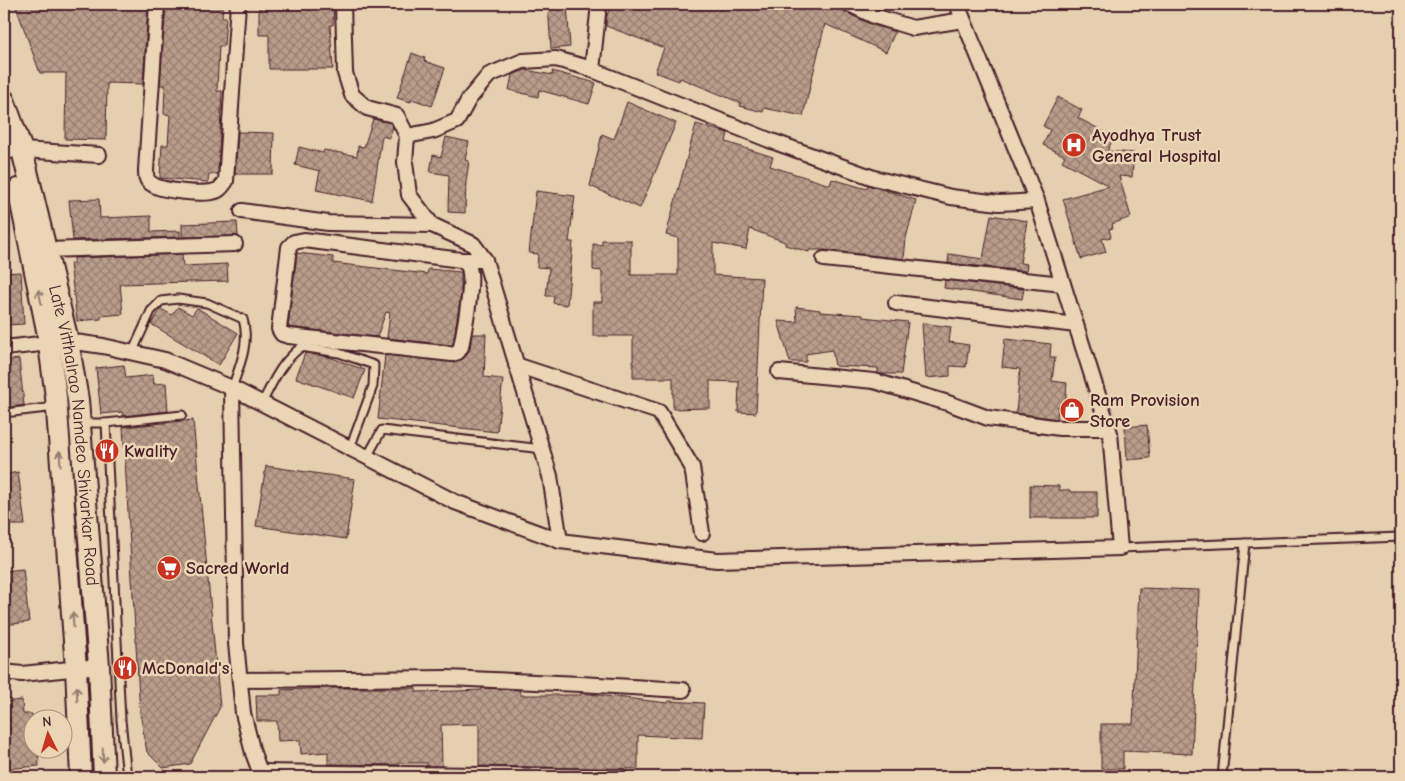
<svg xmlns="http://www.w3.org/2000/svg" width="1405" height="781" font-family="'Comic Neue',sans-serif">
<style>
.building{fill:url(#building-cross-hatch);stroke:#4a1f2b}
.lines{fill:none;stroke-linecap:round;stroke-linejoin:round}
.service-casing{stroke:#4a1f2b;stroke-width:11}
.minor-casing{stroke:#4a1f2b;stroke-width:18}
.secondary-casing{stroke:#4a1f2b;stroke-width:24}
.service{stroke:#ead6b4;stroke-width:7}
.minor{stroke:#ead6b4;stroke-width:14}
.secondary{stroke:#ead6b4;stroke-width:20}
.oneway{stroke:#9a7a70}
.labels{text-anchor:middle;stroke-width:5;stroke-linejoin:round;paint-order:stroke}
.poi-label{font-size:18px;font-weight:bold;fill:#4a1f2b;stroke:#ead6b4;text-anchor:start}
.street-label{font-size:18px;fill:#4a1f2b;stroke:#ead6b4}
</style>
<defs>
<pattern id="building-cross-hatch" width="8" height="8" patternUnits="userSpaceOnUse" patternTransform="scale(1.25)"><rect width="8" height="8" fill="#b89d8a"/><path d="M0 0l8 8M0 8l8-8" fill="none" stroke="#987f71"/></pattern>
</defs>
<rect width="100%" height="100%" fill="#e4cfaf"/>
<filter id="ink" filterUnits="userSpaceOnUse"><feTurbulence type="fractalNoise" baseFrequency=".02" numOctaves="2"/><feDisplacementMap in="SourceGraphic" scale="10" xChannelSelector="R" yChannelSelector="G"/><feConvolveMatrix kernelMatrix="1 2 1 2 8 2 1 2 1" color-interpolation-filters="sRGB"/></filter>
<g filter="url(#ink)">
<g class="building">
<polygon points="15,4 148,4 143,84 107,83 106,140 65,139 66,73 40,73"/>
<polygon points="166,4 223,4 222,17 226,17 224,46 219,46 217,91 222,91 218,174 209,174 208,182 160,178 162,145 168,145 170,115 164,114 165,85 160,85"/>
<polygon points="259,4 334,4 333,25 330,25 333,69 269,69 269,35 259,35"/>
<polygon points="548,4 567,4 570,47 551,49"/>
<polygon points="612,4 835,4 841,6 845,12 870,24 895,32 886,52 825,24 803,116 764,108 763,112 740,106 741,103 680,78 679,81 655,72 664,48 606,26 606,18"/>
<polygon points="412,53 425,58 424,61 445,68 432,106 412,99 411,102 397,98"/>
<polygon points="525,70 553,75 552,71 596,83 589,104 539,90 538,97 509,90 512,75"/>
<polygon points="1058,97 1082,110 1078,118 1114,137 1107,151 1134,153 1132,177 1119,176 1131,217 1112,224 1113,228 1109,229 1111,237 1102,239 1106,252 1081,259 1063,199 1109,186 1062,161 1065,156 1043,145 1050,130 1043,126"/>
<polygon points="627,102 676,123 640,208 590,186 602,134 614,139"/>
<polygon points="373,119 391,123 393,127 389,138 382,136 372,201 316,190 320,171 295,165 299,147 323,153 324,150 357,156 358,146 364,147"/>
<polygon points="696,124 728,133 726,142 773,157 770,166 830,185 832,179 867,189 868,185 916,200 906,238 904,259 825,250 809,250 809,252 785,245 785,242 750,229 746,249 713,243 713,275 762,278 756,413 738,412 739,382 710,381 710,408 673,409 673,378 633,378 633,336 593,336 593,302 602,302 602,271 593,270 593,244 602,245 602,240 631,240 631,275 678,275 678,238 666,235"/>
<polygon points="238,132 274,133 273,174 235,174"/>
<polygon points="446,137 469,142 465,160 469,161 466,182 465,213 448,212 449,175 430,172 433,155 441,157"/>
<polygon points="536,191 575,196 569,242 573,242 567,305 553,303 554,296 546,296 549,268 537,267 538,254 529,253"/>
<polygon points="99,199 100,218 151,216 151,232 180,231 180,237 73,240 69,200"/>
<polygon points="991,215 1027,221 1020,263 1027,264 1026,271 948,263 949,254 983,259"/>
<polygon points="237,222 238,236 182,237 182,224"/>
<polygon points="297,253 333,257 333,263 427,274 428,269 461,272 461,294 453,344 451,345 387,338 390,313 386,312 377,337 288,327"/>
<polygon points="182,254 183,266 227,264 228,281 120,284 123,314 101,316 101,319 77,321 70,263 74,263 74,258"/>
<polygon points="21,272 24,324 7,325 6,312 4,313 4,273"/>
<polygon points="945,280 1024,289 1022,299 944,288"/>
<polygon points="178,307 192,315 197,308 238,333 219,365 151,324 161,309 172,315"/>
<polygon points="796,307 820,310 820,312 863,315 863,317 908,322 901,374 880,374 878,373 878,368 835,366 832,350 806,354 806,362 790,362 778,321 797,322"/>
<polygon points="922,323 951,327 949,342 969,345 966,367 950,366 950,376 926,378"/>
<polygon points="472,334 486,334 484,377 503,379 497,432 378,419 385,355 455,362 466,356 470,349"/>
<polygon points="1005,339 1051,344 1050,357 1055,357 1052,381 1067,383 1065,407 1058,406 1057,419 1016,413 1020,369 1002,367"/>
<polygon points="305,353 329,357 365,370 354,398 296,378"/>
<polygon points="19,359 24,405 4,408 4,361"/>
<polygon points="124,365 126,378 153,375 154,384 166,383 168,411 123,416 122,412 101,414 96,368"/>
<polygon points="193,420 220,707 190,764 163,768 147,752 140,713 123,427"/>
<polygon points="1147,425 1150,458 1127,460 1125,427"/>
<polygon points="266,466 355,479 346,539 256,526"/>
<polygon points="18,472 25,525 4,525 4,475"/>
<polygon points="1030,485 1059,486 1059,490 1070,490 1070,492 1097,492 1097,518 1030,518"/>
<polygon points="23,569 29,622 4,625 4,571"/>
<polygon points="1139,588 1199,590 1192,754 1123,751 1123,769 1101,769 1101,724 1133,724"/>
<polygon points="329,688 416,688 416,692 456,691 482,690 482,688 520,690 520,695 581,695 581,693 668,703 669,701 704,703 702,738 638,735 638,769 479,766 479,724 441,725 442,766 427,766 427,763 399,763 399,765 328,764 328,752 301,754 300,740 278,741 277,721 257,721 256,695 281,695 281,690"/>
<polygon points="22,700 23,714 32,714 32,748 38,748 39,766 4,769 4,702"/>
</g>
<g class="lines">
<defs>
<g id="service">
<path d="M132 353 151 311 161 301 178 299 207 303 243 319C250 343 240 365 232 388"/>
<path d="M262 403C274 380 280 364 301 347L339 353 374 365 373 386 350 448"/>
<polyline points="4,413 56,407"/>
<polyline points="81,423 106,423 182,415"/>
<polyline points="106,423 121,720 127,777"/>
<polyline points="367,457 382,430 542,449"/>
<polyline points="1120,548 1401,537"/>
<polyline points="1222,777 1245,543"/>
</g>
<g id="minor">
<path d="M157 4 146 170C146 176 146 181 152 184 161 191 207 196 218 190 221 188 224 184 226 181L238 4"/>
<polyline points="343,4 345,73 352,95 367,108 397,116 407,136 405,162 409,195 432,225 473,244 485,260 550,476 560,541"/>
<polyline points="849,4 874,16 913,28 963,20"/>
<polyline points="592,70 599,4"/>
<polyline points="407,136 433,131 457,121 469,99 489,75 523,61 556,59 585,67 769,140 874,178 951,197 999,203 1037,201"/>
<polyline points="22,150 99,155"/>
<polyline points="4,151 10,151"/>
<polyline points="242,211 328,223 432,225"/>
<polyline points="46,250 235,244"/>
<polyline points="824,259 1063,284"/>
<path d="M461 260C464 262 468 264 469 268 474 282 464 330 461 347L458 352 452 354 289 336 282 334 279 329 289 247 294 242 304 240 461 260H485"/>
<polyline points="896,303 1076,325"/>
<polyline points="4,348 68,341 103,346 165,360 232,388 455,502 560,541 717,560 1120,548 1110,433 1037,201 957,4"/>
<polyline points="516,365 659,412 692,467 702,533"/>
<polyline points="779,372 874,381 948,403 988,418 1060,428 1108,428"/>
<polyline points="232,388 236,643 243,713 253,753 262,777"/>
<polyline points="4,672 22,674 99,666"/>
<polyline points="240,680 447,678 580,684 683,690"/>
<polyline points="260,772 621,777"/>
</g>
<g id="secondary">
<path id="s1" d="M4 100 22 150 68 341 78 400 99 666 104 777"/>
<polyline points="18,189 47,330 56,397 76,668 81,777"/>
</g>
</defs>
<use href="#service" class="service-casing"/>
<use href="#minor" class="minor-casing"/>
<use href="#secondary" class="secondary-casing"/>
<use href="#service" class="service"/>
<use href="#minor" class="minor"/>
<use href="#secondary" class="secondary"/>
</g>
<defs><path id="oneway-shaft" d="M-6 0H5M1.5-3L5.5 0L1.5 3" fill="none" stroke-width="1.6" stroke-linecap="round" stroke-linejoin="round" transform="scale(1.25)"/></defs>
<g class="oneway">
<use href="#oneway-shaft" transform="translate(40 297) rotate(-102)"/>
<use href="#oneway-shaft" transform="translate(60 458) rotate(-94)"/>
<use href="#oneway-shaft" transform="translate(73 620) rotate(-94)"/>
<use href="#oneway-shaft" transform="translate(77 694) rotate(-92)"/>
<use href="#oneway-shaft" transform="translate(103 755) rotate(88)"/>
</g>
</g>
<defs>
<symbol id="hospital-disc" viewBox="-11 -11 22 22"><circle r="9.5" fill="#c8321e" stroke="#ead6b4"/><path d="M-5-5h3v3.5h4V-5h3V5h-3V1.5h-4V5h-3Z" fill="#fff"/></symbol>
<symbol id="shop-disc" viewBox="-11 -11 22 22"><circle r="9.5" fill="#c8321e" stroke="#ead6b4"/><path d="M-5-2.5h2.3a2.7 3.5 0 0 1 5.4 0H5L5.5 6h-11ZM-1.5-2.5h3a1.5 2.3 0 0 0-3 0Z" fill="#fff"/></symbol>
<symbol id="restaurant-disc" viewBox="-11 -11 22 22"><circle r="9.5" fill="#c8321e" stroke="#ead6b4"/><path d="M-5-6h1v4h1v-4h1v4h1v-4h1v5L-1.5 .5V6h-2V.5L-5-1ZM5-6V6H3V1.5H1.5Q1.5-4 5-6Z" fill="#fff"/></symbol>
<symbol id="supermarket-disc" viewBox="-11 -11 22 22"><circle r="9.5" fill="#c8321e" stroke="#ead6b4"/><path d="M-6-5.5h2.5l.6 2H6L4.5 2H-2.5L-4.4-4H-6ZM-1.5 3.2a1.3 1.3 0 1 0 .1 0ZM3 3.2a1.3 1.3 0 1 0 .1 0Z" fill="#fff"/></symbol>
</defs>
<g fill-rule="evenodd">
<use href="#hospital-disc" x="1060" y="131" width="28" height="28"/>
<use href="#shop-disc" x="1058" y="396" width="28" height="28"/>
<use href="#restaurant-disc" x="93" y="437" width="28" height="28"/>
<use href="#supermarket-disc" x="155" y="554" width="28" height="28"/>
<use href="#restaurant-disc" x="111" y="654" width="28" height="28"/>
</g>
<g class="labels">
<g class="poi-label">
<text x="1092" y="141">Ayodhya Trust<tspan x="1092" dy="21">General Hospital</tspan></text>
<text x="1090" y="406">Ram Provision<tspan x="1090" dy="21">Store</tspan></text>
<text x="124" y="457">Kwality</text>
<text x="186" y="574">Sacred World</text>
<text x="142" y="674">McDonald's</text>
</g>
<g class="street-label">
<text dy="6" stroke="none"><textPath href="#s1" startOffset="344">Late Vitthalrao Namdeo Shivarkar Road</textPath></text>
</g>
</g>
<rect width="1405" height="781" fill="none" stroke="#ead6b4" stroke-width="20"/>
<rect x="10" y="10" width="1385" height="761" fill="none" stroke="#4a1f2b" stroke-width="2" filter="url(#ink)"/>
<g transform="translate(48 734) rotate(355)"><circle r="24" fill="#ead6b4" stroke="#aa8d7d"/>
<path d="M0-4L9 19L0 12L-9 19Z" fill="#c8321e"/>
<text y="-8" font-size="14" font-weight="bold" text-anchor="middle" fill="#4a1f2b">N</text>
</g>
</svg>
